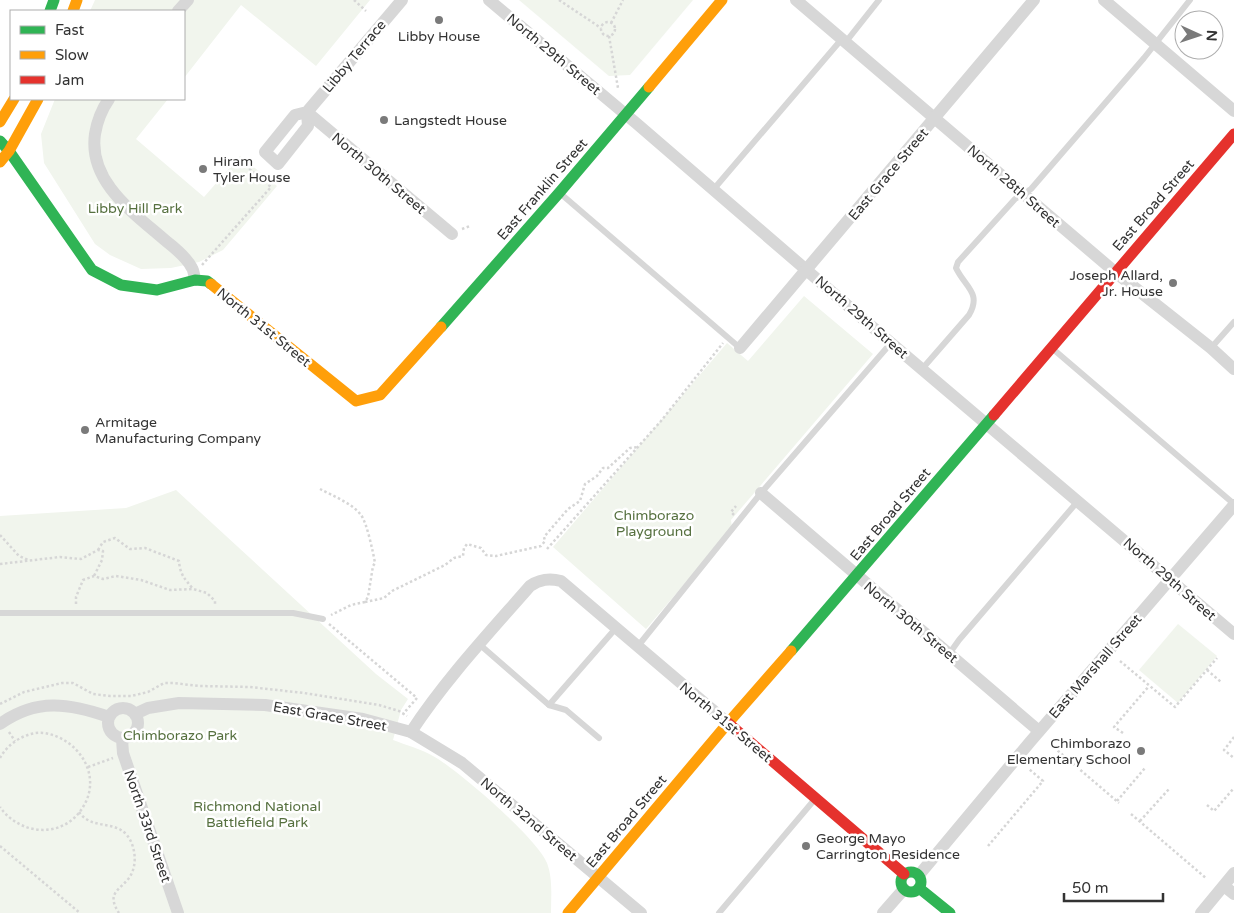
<svg xmlns="http://www.w3.org/2000/svg" width="1234" height="913" font-family="'Varela Round',sans-serif">
<style>
.green{fill:#f1f5ed}
.lines{fill:none;stroke-linecap:round;stroke-linejoin:round}
.path{stroke:#d6d6d6;stroke-width:2.5;stroke-dasharray:2.5 2.5;stroke-linecap:butt}
.lane{stroke:#d7d7d7;stroke-width:6}
.street{stroke:#d7d7d7;stroke-width:12}
.fast{stroke:#30b455;stroke-width:11}
.slow{stroke:#ff9f0a;stroke-width:11}
.jam{stroke:#e5322d;stroke-width:11}
.poi-dot{fill:#7a7a7a;stroke:#fff;stroke-width:2}
.labels{text-anchor:middle;stroke-width:5;stroke-linejoin:round;paint-order:stroke}
.poi-label{font-size:14px;fill:#333;stroke:#fff;text-anchor:start}
.street-label{font-size:14px;fill:#333;stroke:#fff}
.park-label{font-size:14px;fill:#56703f;stroke:#fff}
</style>
<rect width="100%" height="100%" fill="#fff"/>
<g class="green">
<polygon points="95,0 370,0 316,66 241,5 184,78 184,11 90,11"/>
<polygon points="519,0 693,0 630,75 609,76"/>
<polygon points="55,99 168,99 136,139 204,197 240,156 277,186 223,250 199,262 171,268 141,269 110,255 95,244 44,163 41,134"/>
<polygon points="804,296 873,354 731,520 732,528 646,629 553,547 727,343 748,361"/>
<path d="M176 490 376 674 408 699 401 710 393 740C406 745 421 749 433 756 457 769 538 839 547 863 553 879 551 897 551 913H0V516L126 508Z"/>
<polygon points="1178,624 1217,656 1178,703 1139,670"/>
</g>
<g class="lines">
<g class="path">
<polyline points="354,0 366,11"/>
<polyline points="559,0 601,28"/>
<circle cx="608" cy="29" r="7"/>
<polyline points="611,23 623,0"/>
<polyline points="609,36 618,88"/>
<polyline points="462,229 470,226"/>
<polyline points="202,265 271,187 241,162"/>
<path d="M320 489C333 496 352 503 361 515 367 523 373 552 375 563L373 566 368 597 365 602 351 605 331 615"/>
<polyline points="734,515 731,512 736,506"/>
<polyline points="0,535 19,556 28,560"/>
<polyline points="547,549 661,421 723,343"/>
<path d="M98 550 103 542 115 538 130 549 145 548 179 561C180 575 185 579 193 589"/>
<polyline points="0,564 60,557 81,559 98,550 103,551 102,560 94,576"/>
<polyline points="365,602 384,598 392,591 445,565 454,558 463,556 464,548 467,544 481,548 486,555 496,556 541,546 545,541 544,537 568,509 580,501 585,484 597,476 603,468 608,468 630,448 638,447"/>
<polyline points="76,604 76,597 83,580 94,576 103,579 116,576 141,580 170,590 193,589 207,593 215,601 215,604"/>
<polyline points="329,624 417,698 403,714"/>
<polyline points="1120,661 1175,707 1217,658"/>
<polyline points="1207,670 1221,682"/>
<polyline points="0,704 24,692 62,683 73,683 93,694 110,696 131,696 148,692 164,683 173,683 199,686 250,687 304,693 379,705 399,711 407,716"/>
<polyline points="9,732 15,741"/>
<polyline points="1123,733 1114,727 1149,686"/>
<polyline points="1234,737 1224,750 1234,758"/>
<polyline points="1050,744 1119,803"/>
<path d="M0 758C8 743 27 731 44 733 78 738 103 775 83 807 64 839 20 836 0 807"/>
<polyline points="88,767 113,758"/>
<polyline points="1117,801 1145,768"/>
<polyline points="1207,805 1214,811 1234,788"/>
<path d="M79 812C94 833 121 816 132 844 136 855 136 868 129 878 119 891 106 893 119 913"/>
<polyline points="1131,814 1207,879"/>
<polyline points="1140,821 1169,789"/>
<polyline points="0,846 80,913"/>
<polyline points="988,846 1043,781 1029,769"/>
</g>
<g class="lane">
<polyline points="845,43 879,0"/>
<polyline points="713,190 841,40"/>
<polyline points="561,194 740,348"/>
<polyline points="1211,348 1234,322"/>
<polyline points="1053,349 1234,504"/>
<path d="M922 369 969 315C982 293 965 287 956 268L958 262 1015 199 1031 189 1144 58 1190 0"/>
<polyline points="0,613 293,613 323,619"/>
<polyline points="479,644 549,705 566,710 599,738"/>
<polyline points="638,646 761,493 891,343"/>
<polyline points="949,654 959,640 1078,501"/>
<polyline points="549,705 616,628"/>
<polyline points="719,913 815,799"/>
</g>
<g class="street">
<polyline points="489,0 636,123 891,343 1234,634"/>
<polyline points="796,0 1115,272 1211,348 1234,369"/>
<polyline points="1104,0 1234,111"/>
<polyline points="178,11 188,0"/>
<path d="M109 99C102 109 97 122 95 134 88 182 134 213 166 241 175 248 187 258 192 268 194 271 194 276 195 280"/>
<polyline points="307,112 308,126 278,164 265,152 295,115 307,112 402,0"/>
<polyline points="307,112 452,234"/>
<polyline points="740,348 1034,0"/>
<polyline points="761,493 1039,731"/>
<circle cx="123" cy="723" r="15"/>
<polyline points="135,714 148,708 179,703 265,705 363,719 411,732 462,763 641,913"/>
<path d="M0 724C36 698 69 703 109 717"/>
<path d="M411 732C445 680 489 633 530 586 540 579 549 578 561 581L728 723"/>
<polyline points="122,739 123,753 178,913"/>
<polyline points="919,875 1030,742 1234,505"/>
<polyline points="1224,886 1234,894"/>
<polyline points="883,913 904,889"/>
<polyline points="1201,913 1234,873"/>
</g>
<g class="fast">
<polyline points="50,11 54,0"/>
<polyline points="0,141 9,151 92,270 121,285 157,290 195,280 207,281 211,284"/>
<polyline points="441,327 559,193 649,87"/>
<polyline points="791,651 994,415"/>
<circle cx="911" cy="882" r="10"/>
<polyline points="919,888 950,913"/>
</g>
<g class="slow">
<polyline points="73,11 77,0"/>
<polyline points="649,87 722,0"/>
<polyline points="0,122 14,99"/>
<polyline points="0,162 9,151 38,99"/>
<polyline points="211,284 356,401 380,395 441,327"/>
<polyline points="568,913 728,723 791,651"/>
</g>
<g class="jam">
<polyline points="994,415 1234,134"/>
<polyline points="728,723 904,874"/>
</g>
</g>
<g class="poi-dot">
<circle cx="439" cy="20" r="5"/>
<circle cx="384" cy="120" r="5"/>
<circle cx="203" cy="169" r="5"/>
<circle cx="1173" cy="283" r="5"/>
<circle cx="85" cy="430" r="5"/>
<circle cx="1141" cy="751" r="5"/>
<circle cx="806" cy="846" r="5"/>
</g>
<g class="labels">
<g class="poi-label">
<text x="439" y="41" text-anchor="middle">Libby House</text>
<text x="394" y="125">Langstedt House</text>
<text x="213" y="166">Hiram<tspan x="213" dy="16">Tyler House</tspan></text>
<text x="1163" y="280" text-anchor="end">Joseph Allard,<tspan x="1163" dy="16">Jr. House</tspan></text>
<text x="95" y="427">Armitage<tspan x="95" dy="16">Manufacturing Company</tspan></text>
<text x="1131" y="748" text-anchor="end">Chimborazo<tspan x="1131" dy="16">Elementary School</tspan></text>
<text x="816" y="843">George Mayo<tspan x="816" dy="16">Carrington Residence</tspan></text>
</g>
<g class="street-label">
<text transform="translate(554 54) rotate(40)" y="5">North 29th Street</text>
<text transform="translate(354 56) rotate(-50)" y="5">Libby Terrace</text>
<text transform="translate(379 173) rotate(40)" y="5">North 30th Street</text>
<text transform="translate(888 174) rotate(-50)" y="5">East Grace Street</text>
<text transform="translate(1014 186) rotate(41)" y="5">North 28th Street</text>
<text transform="translate(542 189) rotate(-49)" y="5">East Franklin Street</text>
<text transform="translate(1153 205) rotate(-49)" y="5">East Broad Street</text>
<text transform="translate(862 317) rotate(41)" y="5">North 29th Street</text>
<text transform="translate(264 327) rotate(39)" y="5">North 31st Street</text>
<text transform="translate(890 514) rotate(-50)" y="5">East Broad Street</text>
<text transform="translate(1170 579) rotate(41)" y="5">North 29th Street</text>
<text transform="translate(911 622) rotate(40)" y="5">North 30th Street</text>
<text transform="translate(1095 666) rotate(-49)" y="5">East Marshall Street</text>
<text transform="translate(330 716) rotate(10)" y="5">East Grace Street</text>
<text transform="translate(726 722) rotate(40)" y="5">North 31st Street</text>
<text transform="translate(529 819) rotate(40)" y="5">North 32nd Street</text>
<text transform="translate(626 821) rotate(-50)" y="5">East Broad Street</text>
<text transform="translate(148 826) rotate(71)" y="5">North 33rd Street</text>
</g>
<g class="park-label">
<text x="135" y="213">Libby Hill Park</text>
<text x="654" y="520">Chimborazo<tspan x="654" dy="16">Playground</tspan></text>
<text x="180" y="740">Chimborazo Park</text>
<text x="257" y="811">Richmond National<tspan x="257" dy="16">Battlefield Park</tspan></text>
</g>
</g>
<rect x="10" y="10" width="175" height="90" fill="#ffffff" stroke="#adadad"/>
<rect x="20" y="26" width="25" height="8" fill="#30b455" stroke="#adadad"/>
<text x="55" y="35" font-size="15" fill="#333333">Fast</text>
<rect x="20" y="51" width="25" height="8" fill="#ff9f0a" stroke="#adadad"/>
<text x="55" y="60" font-size="15" fill="#333333">Slow</text>
<rect x="20" y="76" width="25" height="8" fill="#e5322d" stroke="#adadad"/>
<text x="55" y="85" font-size="15" fill="#333333">Jam</text>
<g transform="translate(1199 35) rotate(93)"><circle r="24" fill="#ffffff" stroke="#adadad"/>
<path d="M0-4L9 19L0 12L-9 19Z" fill="#7a7a7a"/>
<text y="-8" font-size="14" font-weight="bold" text-anchor="middle" fill="#333333">N</text>
</g>
<path d="M1064 893v8h99v-8" fill="none" stroke="#333333" stroke-width="2.5"/>
<text x="1072" y="893" font-size="15" fill="#333333" stroke="#ffffff" stroke-width="4" paint-order="stroke">50 m</text>
</svg>
